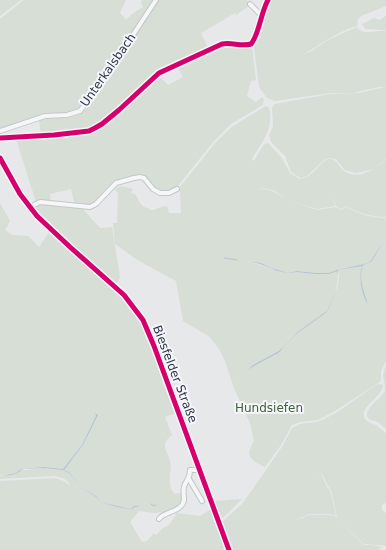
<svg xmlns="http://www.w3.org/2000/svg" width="386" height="550" font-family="'DejaVu Sans',sans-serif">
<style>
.green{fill:#d6ded6}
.water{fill:#b4c4d5}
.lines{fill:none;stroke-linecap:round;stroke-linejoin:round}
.stream{stroke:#b4c4d5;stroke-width:1}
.minor-casing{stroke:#c4c6c8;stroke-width:6}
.minor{stroke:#f5f6f7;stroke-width:4}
.cycleway-casing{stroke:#f4f6f9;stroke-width:8}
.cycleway{stroke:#d6006c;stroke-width:5}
.labels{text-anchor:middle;stroke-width:4;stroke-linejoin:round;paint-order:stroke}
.street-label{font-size:12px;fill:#2b3445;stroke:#f4f6f9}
.park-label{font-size:12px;fill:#3f6138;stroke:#f4f6f9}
</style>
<rect width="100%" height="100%" fill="#e6e8ea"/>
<g class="green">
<polygon points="0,0 21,0 0,16"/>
<polygon points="24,0 126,0 120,13 126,20 132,14 143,7 141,3 142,0 154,0 83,106 70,112 37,116 0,129 0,19"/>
<polygon points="157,0 247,0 250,5 236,15 235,13 201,33 208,48 157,71 151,76 133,94 102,122 94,126 85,129 41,135 39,120 75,116 87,108"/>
<path d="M270 0H386V6L361 16 358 19 357 26C347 29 337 34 328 39 319 44 312 50 303 54L310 52 328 40 357 27C363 37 376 29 386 31V87H379L352 93H330L275 101 267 98 259 87 254 47 265 9Z"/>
<polygon points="386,16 386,30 365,29 362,24 374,18 379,20"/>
<path d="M224 45 243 47 249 46 252 48 256 80 251 81 247 96 256 102 262 97 264 99 263 105 231 124 214 141 177 187 172 190 159 191 140 176 115 181 96 202 88 206 75 205 71 189 50 194 51 202 39 199 36 202 16 139H28L90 132C108 125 121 111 135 98 144 89 148 81 161 78L168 85 183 77 177 66Z"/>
<polygon points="385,87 386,88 386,159 374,169 356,173 345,170 336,159 330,158 324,160 307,176 301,178 291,172 285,156 271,142 269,135 273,127 272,108 275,104 330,94 359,93"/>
<path d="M266 106 269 108C274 130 262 141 252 159L254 161 264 144 268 143 282 158 290 173 300 179C304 178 308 177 311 174 317 170 323 159 330 159 337 159 339 167 344 171 357 181 376 169 386 160V217C372 217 358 213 346 206L341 209 336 206 332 195 335 206 317 209 285 199 275 191 268 189 257 188 268 190 274 192 285 199 317 210 336 207 341 210 346 207C358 214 372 218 386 218V242L379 248 370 262 364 264 337 270 329 273H316L297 271 288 273 271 268 261 263H253C262 264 268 269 277 271 285 273 291 271 299 272 313 273 324 276 337 270 340 280 333 304 326 312 319 321 305 326 296 333 289 338 284 347 279 351 269 359 256 362 247 371L254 366 280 352 283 347 296 334 327 312 338 286 339 275 338 270 362 266C358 278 362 294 368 304 364 292 358 279 363 265 374 262 377 250 386 243V361L381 371V379L380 382 335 411 318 420 300 422 292 425 281 445 265 467C251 460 244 457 254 441L250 423 234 388 225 361 219 349 210 337 183 321 176 281 139 261 115 244 113 223H117L118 193 115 189 120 186 133 189 131 193 136 195C139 201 141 208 149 208L150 210C156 211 159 206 167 206L169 213H181L180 187 216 142 233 126Z"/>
<path d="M0 203 10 221 5 230 12 235 28 236 39 247 50 231 123 296 127 301 142 324 176 413 165 417 172 435C168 438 165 441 165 446 165 451 169 455 170 461 173 471 165 485 175 494L183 492V498L180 506 168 512 153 513 139 511 130 522 142 542 147 541 154 533 156 535 163 528 169 525 177 513 200 516 211 509 225 545 224 548 222 550H0V481L55 478 64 481 69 485 70 484 65 479 55 476 0 479V476C8 475 17 476 22 469L25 470 44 468 63 470 69 473 81 487 96 497 101 502 117 507 134 510 101 502 96 496 81 487 69 472 64 470 83 445 98 415 95 414 96 416 82 445 63 469 44 467 21 469 16 473 0 475Z"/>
<polygon points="40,204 82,208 100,228 112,227 120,277 118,282 115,284 62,237 36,209 36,205"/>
<path d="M386 366V429C383 427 380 423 376 421 375 421 371 420 370 420 359 411 383 398 385 390 386 380 380 378 386 366Z"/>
<path d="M381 384 383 385C382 399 354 409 367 421 370 423 373 424 376 425 379 428 383 430 386 433V503L382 505V510L386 513V546L364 544 338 521 331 490 328 486 322 474 317 472 321 474 327 487 330 490 336 516C327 512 317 515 307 514L303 517 292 521 303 518 307 515C318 516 327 513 337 517L338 521 364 545H372L381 547 379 550H230L221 523 243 503 282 447 292 428 300 424 317 422 322 420 336 413 376 385Z"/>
<polygon points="242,499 223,518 219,518 213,501"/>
</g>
<g class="water">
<path d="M386 242 380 248 371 262 363 265C358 278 364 292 368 304 362 296 358 277 362 266L338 270V286L327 312 296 334 283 347 280 352 254 366 247 371 253 365 279 351 296 333 327 311 338 286V275L337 271 329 274H315L297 272 288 273 277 271 260 264 252 262 261 263 271 268 288 273 297 271 316 273H329L337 270 364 264 370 262 379 248Z"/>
<path d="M95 413 98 415 83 445 64 470 69 472 81 487 96 496 101 502 134 510 117 507 101 502 96 497 81 487 69 473 63 470 44 468 22 469C17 476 8 475 0 476L16 473 21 469 44 467 63 469 82 445 96 416Z"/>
</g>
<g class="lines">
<g class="stream">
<polyline points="224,258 237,260"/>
<polyline points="151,504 154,506 156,505"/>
<polyline points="132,509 133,507 138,506"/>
</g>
<defs>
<g id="minor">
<polyline points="250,4 261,15"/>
<polyline points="0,131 45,116 67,115 80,111 100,85 156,0"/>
<path d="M0 138 54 135 89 131 95 128 102 124 119 110 159 73 222 44C232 42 241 47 251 44 259 35 261 12 268 0"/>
<polyline points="0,158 20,194 37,216 70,247 124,295 143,320 154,346 229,550"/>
<polyline points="30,207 40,202 90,207 96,204 116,183 134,178 140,177 144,178 153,189 160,193 169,193 177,189"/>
<polyline points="189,479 202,501"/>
<path d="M159 519C164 512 175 513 181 506 187 501 182 494 184 487 186 479 190 480 190 470H200"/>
</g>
</defs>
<use href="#minor" class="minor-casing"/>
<use href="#minor" class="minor"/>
<defs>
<g id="cycleway">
<path d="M0 138 54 135 89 131 95 128 102 124 119 110 159 73 222 44C232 42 241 47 251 44 259 35 261 12 268 0"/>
<polyline points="0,158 20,194 37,216 70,247 124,295 143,320 154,346 229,550"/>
</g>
</defs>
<use href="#cycleway" class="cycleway-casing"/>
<use href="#cycleway" class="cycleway"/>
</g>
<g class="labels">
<g class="street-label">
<text transform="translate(108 70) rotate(-55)" y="4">Unterkalsbach</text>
<text transform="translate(175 374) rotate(69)" y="4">Biesfelder Straße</text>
</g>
<g class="park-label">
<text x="269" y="412">Hundsiefen</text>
</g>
</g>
</svg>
